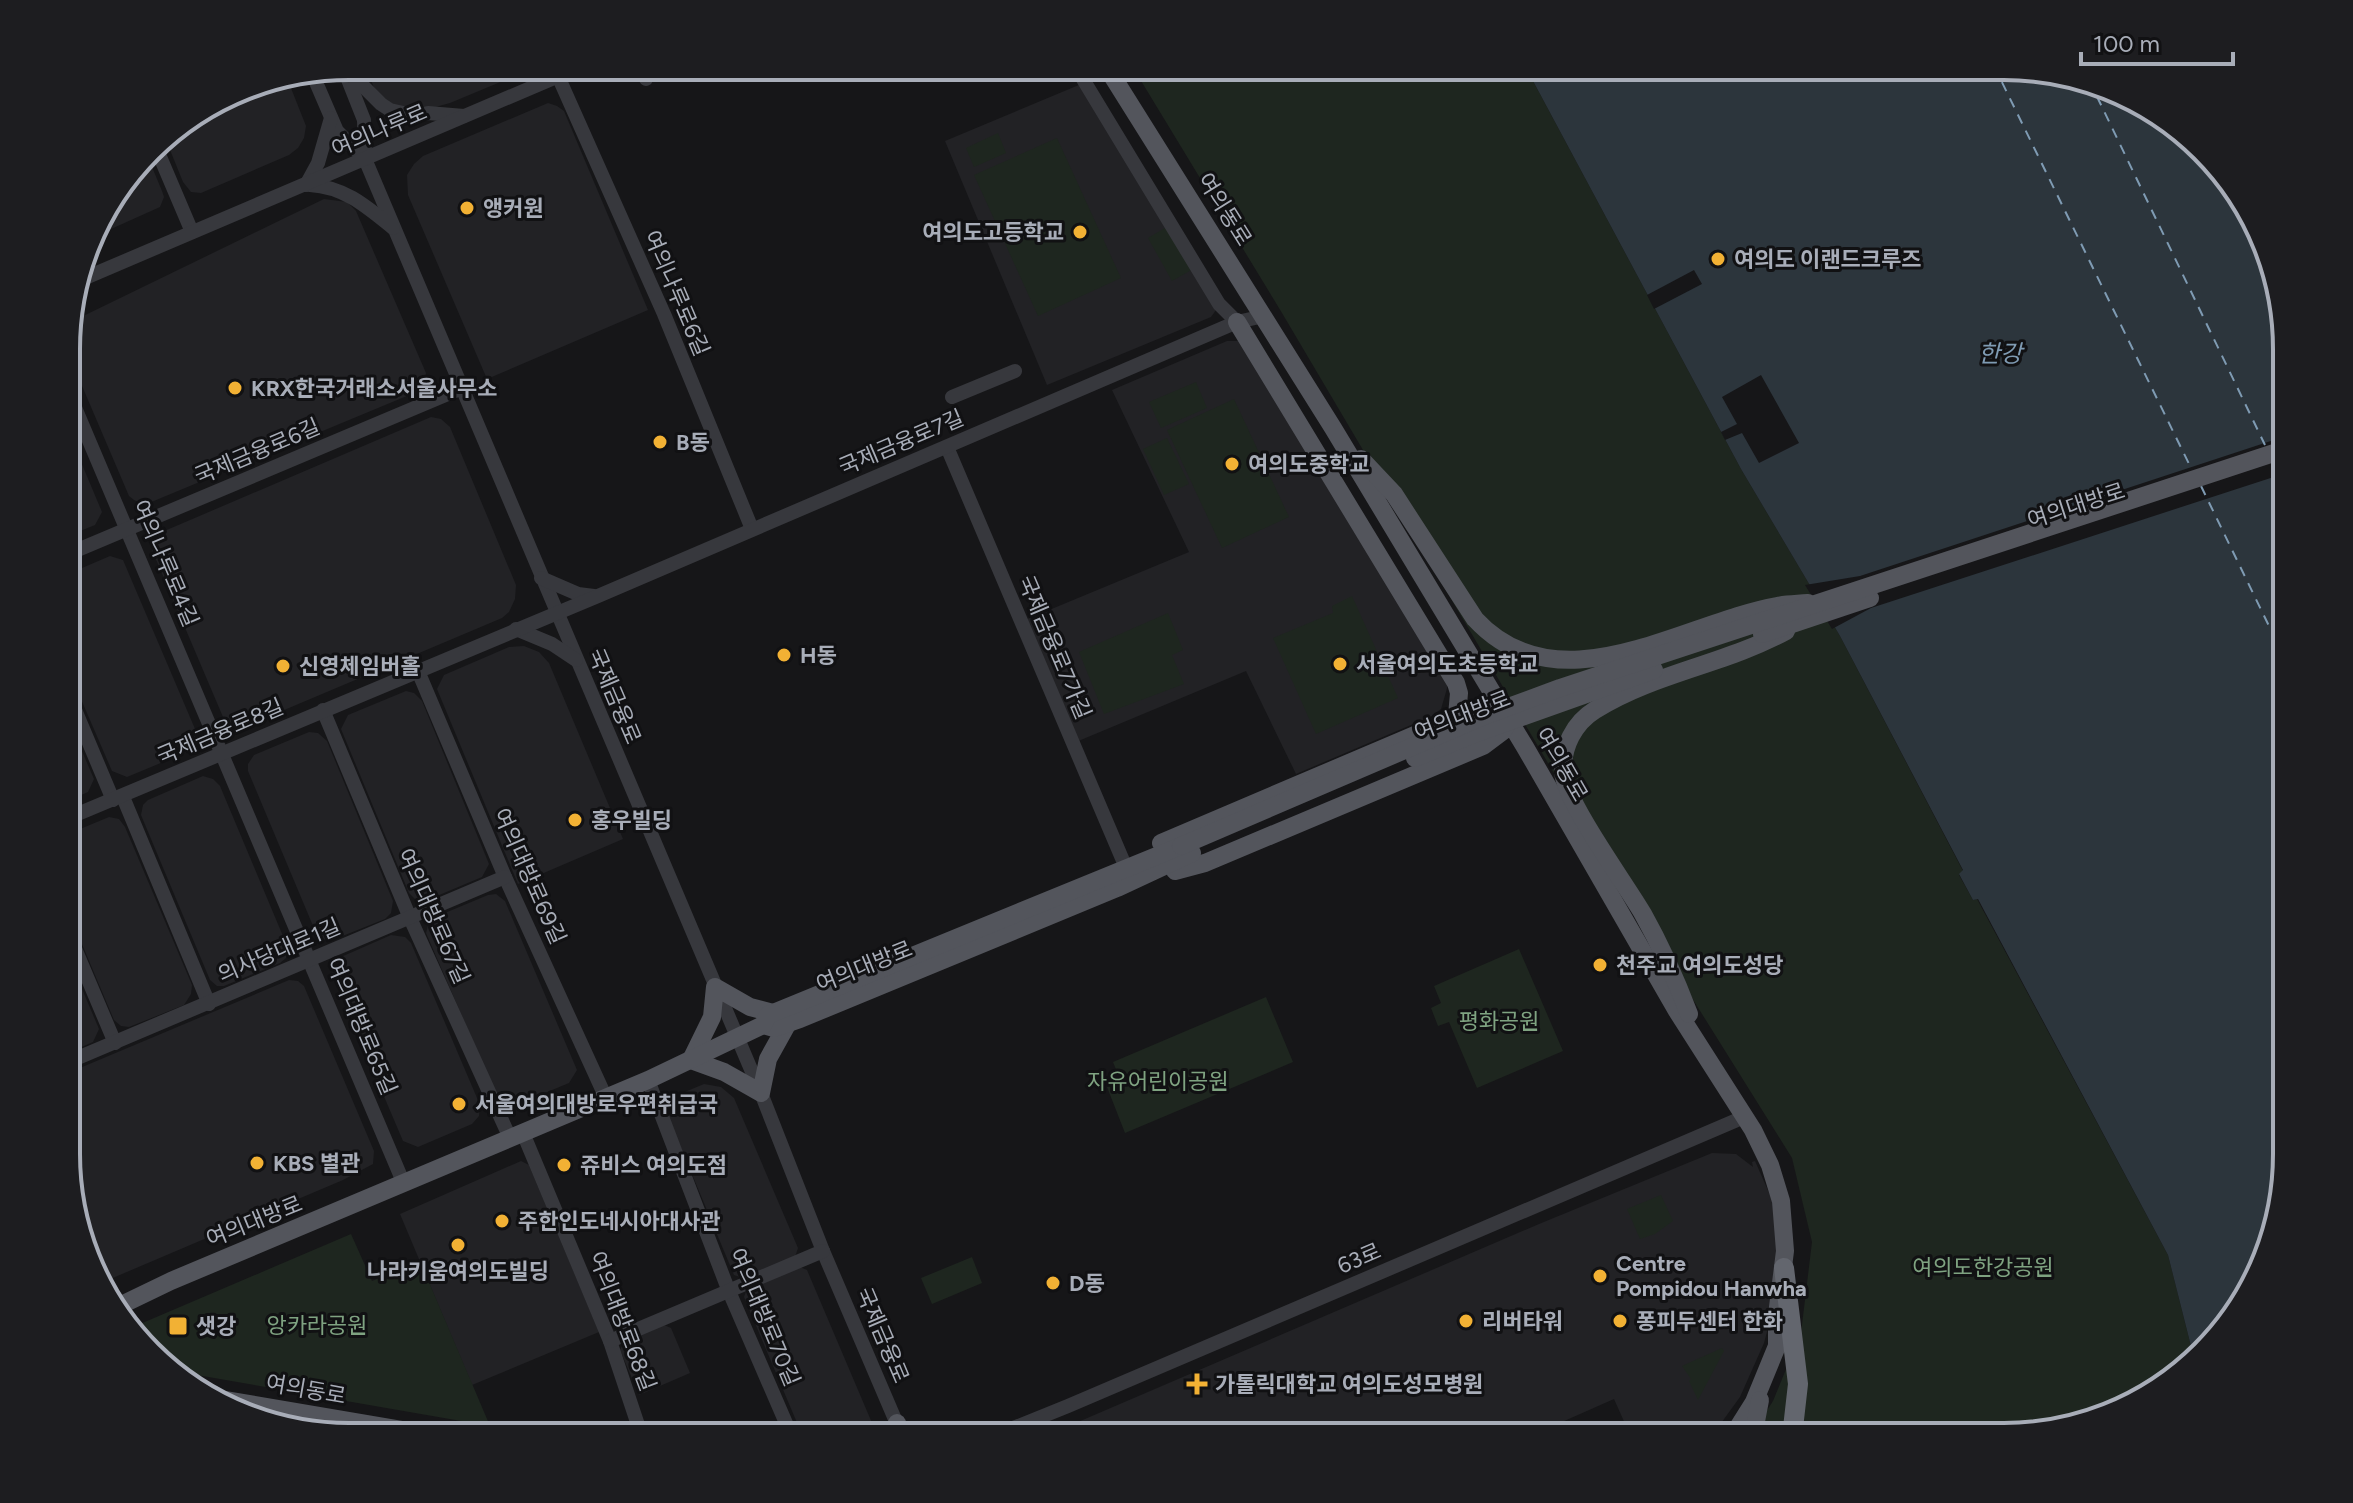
<svg xmlns="http://www.w3.org/2000/svg" width="2353" height="1503" font-family="Figtree,'Noto Sans KR',sans-serif">
<style>
.built{fill:#222225}
.green{fill:#1e261f}
.water{fill:#2c353c}
.pier{fill:#161618}
.lines{fill:none;stroke-linecap:round;stroke-linejoin:round}
.ferry{stroke:#7f9bb3;stroke-width:2;stroke-dasharray:10 8;stroke-linecap:butt}
.minor{stroke:#37383d;stroke-width:14}
.major{stroke:#53555c;stroke-width:18}
.highway{stroke:#63666e;stroke-width:20}
.major-bridge{stroke:#53555c;stroke-width:18}
.poi-dot{fill:#f2b134;stroke:#111113;stroke-width:3}
.labels{text-anchor:middle;stroke-width:6;stroke-linejoin:round;paint-order:stroke}
.street-label{font-size:22px;fill:#a8adb8;stroke:#111113}
.poi-label{font-size:22px;font-weight:bold;fill:#a8adb8;stroke:#111113;text-anchor:start}
.park-label{font-size:22px;fill:#7fa381;stroke:#111113}
.water-label{font-size:24px;font-style:italic;fill:#7f9bb3;stroke:#111113}
.rim{fill:none;stroke:#a8adb8;stroke-width:4}
</style>
<rect width="100%" height="100%" fill="#161618"/>
<g class="built">
<polygon points="365,66 539,66 450,103 421,111 391,104 375,90"/>
<polygon points="287,78 306,126 304,138 298,148 289,155 201,193 191,192 183,182 164,135 241,87"/>
<polygon points="1086,82 1216,310 1211,317 1047,385 945,141"/>
<polygon points="548,103 557,106 564,111 648,310 487,379 408,195 407,175 414,164 423,156"/>
<polygon points="147,155 162,191 164,197 160,207 91,238 95,223"/>
<polygon points="324,199 347,202 356,211 426,373 424,385 414,393 149,503 143,504 134,500 129,496 68,353 68,327 75,320"/>
<polygon points="1227,341 1239,341 1448,685 1441,709 1432,716 1296,774 1246,671 1076,742 1025,620 1189,552 1112,390"/>
<polygon points="431,417 441,419 450,427 516,585 515,599 509,612 502,618 244,727 233,727 223,717 152,550 155,535"/>
<polygon points="68,431 102,512 95,525 68,536"/>
<polygon points="110,556 123,560 198,736 196,745 192,750 127,777 112,771 68,669 68,574"/>
<polygon points="524,646 539,652 549,663 623,839 518,884 437,689 444,675 509,647"/>
<polygon points="406,691 414,693 422,701 489,864 482,877 425,901 415,899 409,893 341,729 348,715"/>
<polygon points="68,719 94,779 88,792 68,801"/>
<polygon points="309,732 318,733 327,741 393,901 391,913 385,919 330,941 323,939 316,933 248,771 248,764 254,755"/>
<polygon points="203,776 213,779 220,786 288,948 286,958 280,963 224,986 217,986 210,980 141,815 143,805 148,800"/>
<polygon points="109,817 119,819 125,827 192,985 191,994 184,1005 129,1027 121,1026 114,1020 68,911 68,834"/>
<polygon points="496,894 505,901 577,1070 569,1083 511,1107 503,1105 497,1097 426,933 429,922 433,918 488,895"/>
<polygon points="391,935 405,937 411,943 480,1105 479,1116 472,1124 418,1147 403,1141 332,974 335,964 341,957"/>
<polygon points="68,956 99,1029 93,1042 68,1053"/>
<polygon points="289,980 298,981 304,986 374,1151 373,1164 343,1180 108,1280 99,1280 68,1191 68,1073"/>
<polygon points="704,1084 721,1087 734,1098 798,1248 795,1257 743,1278 734,1275 664,1107 668,1099"/>
<polygon points="1712,1153 1736,1154 1753,1167 1752,1162 1755,1161 1774,1204 1779,1248 1769,1324 1764,1343 1740,1397 1711,1437 1631,1437 1614,1399 1528,1437 1043,1437 1539,1224"/>
<polygon points="521,1161 529,1165 599,1332 472,1385 400,1214"/>
<polygon points="800,1267 807,1270 878,1437 803,1437 744,1297 747,1289"/>
<polygon points="664,1325 671,1328 690,1373 639,1395 620,1350 624,1342"/>
</g>
<g class="green">
<polygon points="1132,66 1525,66 1741,469 1840,636 1963,871 1959,875 1973,900 1977,899 2168,1255 2193,1354 2145,1399 2022,1436 1750,1437 1773,1401 1801,1333 1812,1242 1792,1158 1597,846 1282,313"/>
<polygon points="998,133 1006,153 974,167 966,148"/>
<polygon points="1057,138 1121,278 1038,316 974,175"/>
<polygon points="1170,225 1195,268 1172,281 1148,238"/>
<polygon points="1196,382 1207,408 1161,428 1149,402"/>
<polygon points="1234,399 1289,517 1222,548 1167,430"/>
<polygon points="1167,438 1189,484 1164,495 1143,449"/>
<polygon points="1352,596 1398,698 1316,734 1273,638 1333,613 1332,606"/>
<polygon points="1168,613 1183,650 1172,655 1184,684 1104,714 1079,652"/>
<polygon points="1519,949 1563,1051 1477,1088 1449,1022 1438,1026 1431,1008 1441,1003 1434,986"/>
<polygon points="1266,997 1293,1062 1125,1133 1107,1087 1121,1082 1113,1062"/>
<polygon points="1661,1195 1673,1221 1655,1234 1640,1239 1627,1209"/>
<polygon points="351,1234 372,1281 420,1261 490,1426 174,1371 133,1327"/>
<polygon points="972,1257 982,1283 932,1304 921,1278"/>
<polygon points="1722,1348 1724,1351 1698,1400 1689,1381 1691,1379 1682,1366"/>
</g>
<polygon class="water" points="1525,66 2005,66 2095,81 2161,113 2249,207 2286,330 2286,1172 2240,1311 2193,1354 2168,1255 1978,899 1973,900 1959,874 1963,870 1840,636 1741,469"/>
<g class="pier">
<polygon points="1694,270 1702,284 1654,309 1647,295"/>
<polygon points="1761,375 1799,443 1759,463 1742,433 1725,440 1721,432 1737,424 1722,397"/>
<polygon points="2286,436 2286,473 1871,608 1832,629 1805,585 1860,576"/>
</g>
<g class="lines">
<g class="ferry">
<polyline points="1994,66 2192,470"/>
<polyline points="2089,80 2265,445"/>
<polyline points="2273,462 2286,490"/>
<polyline points="2201,486 2286,661"/>
</g>
<g class="minor">
<polyline points="640,66 646,79"/>
<polyline points="1075,66 1219,304 1237,322"/>
<polyline points="343,67 364,120 365,159 761,1093 823,1251 900,1431"/>
<polyline points="346,69 381,104 390,110 416,116 428,113 464,116"/>
<polyline points="312,73 337,131 365,159"/>
<polyline points="558,76 664,314 752,529"/>
<polyline points="155,145 192,232"/>
<polyline points="306,185 318,163 331,118"/>
<path d="M310 185C345 187 367 207 393 228"/>
<polyline points="78,281 582,66"/>
<polyline points="68,391 404,1184"/>
<polyline points="952,397 1015,371"/>
<polyline points="947,447 1124,863"/>
<polyline points="68,554 462,388"/>
<polyline points="541,578 578,594 594,596"/>
<polyline points="516,629 552,644 576,660"/>
<polyline points="418,671 505,877 606,1098"/>
<polyline points="68,693 113,800"/>
<polyline points="323,710 410,918 510,1138"/>
<polyline points="123,797 209,1004"/>
<polyline points="68,818 598,596 1237,322 1264,316"/>
<polyline points="68,932 115,1043"/>
<polyline points="68,1062 505,877"/>
<polyline points="648,1080 728,1289 792,1437"/>
<polyline points="523,1133 610,1341 642,1437"/>
<polyline points="610,1341 823,1251"/>
<polyline points="991,1437 1068,1406 1744,1117"/>
</g>
<g class="major">
<polyline points="1106,66 1333,428 1525,747 1677,1011 1753,1130 1770,1165 1781,1201 1785,1251 1777,1315 1777,1346 1754,1402 1732,1437"/>
<polyline points="1237,322 1456,683 1459,693 1457,716"/>
<path d="M1361 459 1394 494 1475 619C1559 710 1682 623 1777 606 1787 604 1798 604 1808 603"/>
<polyline points="1161,843 1497,700"/>
<polyline points="1175,871 1205,863 1483,746 1503,731 1509,721"/>
<polyline points="773,1013 750,1007 715,987 712,1017 691,1060 724,1072 761,1093 768,1059 788,1023"/>
<path d="M1689 1014C1676 980 1661 946 1643 914 1625 883 1566 803 1563 772 1562 747 1574 723 1595 710 1654 673 1726 664 1786 631"/>
<polyline points="763,1025 774,1028 800,1019 1117,888 1192,853"/>
<polyline points="115,1308 171,1281 648,1080 763,1025 768,1015 773,1013 1181,846"/>
<polyline points="208,1397 444,1437"/>
<polyline points="897,1423 897,1437"/>
<polyline points="1753,1437 1760,1400"/>
</g>
<polyline class="highway" points="1784,1268 1798,1384 1793,1428"/>
<g class="major-bridge">
<polyline points="1762,634 1870,598"/>
<polyline points="1415,758 1477,733 1654,670"/>
<polyline points="1181,846 1484,716 1560,688 2286,449"/>
</g>
</g>
<g class="poi-dot">
<circle cx="467" cy="208" r="8"/>
<circle cx="1080" cy="232" r="8"/>
<circle cx="1718" cy="259" r="8"/>
<circle cx="235" cy="388" r="8"/>
<circle cx="660" cy="442" r="8"/>
<circle cx="1232" cy="464" r="8"/>
<circle cx="784" cy="655" r="8"/>
<circle cx="1340" cy="664" r="8"/>
<circle cx="283" cy="666" r="8"/>
<circle cx="575" cy="820" r="8"/>
<circle cx="1600" cy="965" r="8"/>
<circle cx="459" cy="1104" r="8"/>
<circle cx="257" cy="1163" r="8"/>
<circle cx="564" cy="1165" r="8"/>
<circle cx="502" cy="1221" r="8"/>
<circle cx="458" cy="1245" r="8"/>
<circle cx="1600" cy="1276" r="8"/>
<circle cx="1053" cy="1283" r="8"/>
<circle cx="1466" cy="1321" r="8"/>
<circle cx="1620" cy="1321" r="8"/>
<rect x="168" y="1316" width="20" height="20" rx="4"/>
<path d="M1193 1372h8v8h8v8h-8v8h-8v-8h-8v-8h8z"/>
</g>
<g class="labels">
<g class="street-label">
<text transform="translate(379 130) rotate(-23)" y="8">여의나루로</text>
<text transform="translate(1225 209) rotate(58)" y="8">여의동로</text>
<text transform="translate(677 293) rotate(67)" y="8">여의나루로6길</text>
<text transform="translate(901 442) rotate(-23)" y="8">국제금융로7길</text>
<text transform="translate(257 451) rotate(-23)" y="8">국제금융로6길</text>
<text transform="translate(2076 505) rotate(-18)" y="8">여의대방로</text>
<text transform="translate(166 563) rotate(67)" y="8">여의나루로4길</text>
<text transform="translate(1055 647) rotate(67)" y="8">국제금융로7가길</text>
<text transform="translate(615 696) rotate(67)" y="8">국제금융로</text>
<text transform="translate(1462 715) rotate(-21)" y="8">여의대방로</text>
<text transform="translate(220 731) rotate(-23)" y="8">국제금융로8길</text>
<text transform="translate(1562 764) rotate(60)" y="8">여의동로</text>
<text transform="translate(530 876) rotate(66)" y="8">여의대방로69길</text>
<text transform="translate(434 916) rotate(66)" y="8">여의대방로67길</text>
<text transform="translate(279 950) rotate(-23)" y="8">의사당대로1길</text>
<text transform="translate(864 966) rotate(-22)" y="8">여의대방로</text>
<text transform="translate(362 1026) rotate(67)" y="8">여의대방로65길</text>
<text transform="translate(254 1221) rotate(-22)" y="8">여의대방로</text>
<text transform="translate(1359 1258) rotate(-23)" y="8">63로</text>
<text transform="translate(765 1317) rotate(67)" y="8">여의대방로70길</text>
<text transform="translate(623 1321) rotate(69)" y="8">여의대방로68길</text>
<text transform="translate(883 1335) rotate(67)" y="8">국제금융로</text>
<text transform="translate(306 1389) rotate(10)" y="8">여의동로</text>
</g>
<g class="poi-label">
<text x="483" y="216">앵커원</text>
<text x="1064" y="240" text-anchor="end">여의도고등학교</text>
<text x="1734" y="267">여의도 이랜드크루즈</text>
<text x="251" y="396">KRX한국거래소서울사무소</text>
<text x="676" y="450">B동</text>
<text x="1248" y="472">여의도중학교</text>
<text x="800" y="663">H동</text>
<text x="1356" y="672">서울여의도초등학교</text>
<text x="299" y="674">신영체임버홀</text>
<text x="591" y="828">홍우빌딩</text>
<text x="1616" y="973">천주교 여의도성당</text>
<text x="475" y="1112">서울여의대방로우편취급국</text>
<text x="273" y="1171">KBS 별관</text>
<text x="580" y="1173">쥬비스 여의도점</text>
<text x="518" y="1229">주한인도네시아대사관</text>
<text x="1616" y="1271">Centre<tspan x="1616" dy="25">Pompidou Hanwha</tspan></text>
<text x="458" y="1279" text-anchor="middle">나라키움여의도빌딩</text>
<text x="1069" y="1291">D동</text>
<text x="1482" y="1329">리버타워</text>
<text x="1636" y="1329">퐁피두센터 한화</text>
<text x="196" y="1334">샛강</text>
<text x="1215" y="1392">가톨릭대학교 여의도성모병원</text>
</g>
<g class="park-label">
<text x="1499" y="1029">평화공원</text>
<text x="1158" y="1089">자유어린이공원</text>
<text x="1983" y="1275">여의도한강공원</text>
<text x="317" y="1333">앙카라공원</text>
</g>
<g class="water-label">
<text x="2000" y="362">한강</text>
</g>
</g>
<path d="M0 0H2353V1503H0ZM349 80H2004A269 269 0 0 1 2273 349V1154A269 269 0 0 1 2004 1423H349A269 269 0 0 1 80 1154V349A269 269 0 0 1 349 80Z" fill="#1d1d20" fill-rule="evenodd"/>
<path class="rim" d="M349 80H2004A269 269 0 0 1 2273 349V1154A269 269 0 0 1 2004 1423H349A269 269 0 0 1 80 1154V349A269 269 0 0 1 349 80Z"/>
<path d="M2081 52v12h152v-12" fill="none" stroke="#a8adb8" stroke-width="4"/>
<text x="2093" y="52" font-size="24" fill="#a8adb8" stroke="#111113" stroke-width="6" paint-order="stroke">100 m</text>
</svg>
